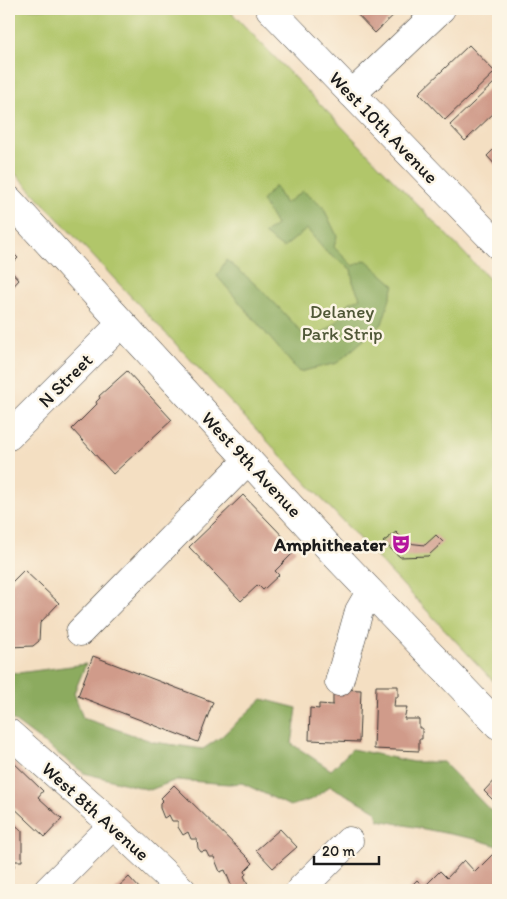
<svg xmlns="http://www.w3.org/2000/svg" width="507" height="899" font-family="Itim,sans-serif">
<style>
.green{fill:#b1c66a;stroke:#667143}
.forest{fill:#8cab5e;stroke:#54643d}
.building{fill:#d09b8a}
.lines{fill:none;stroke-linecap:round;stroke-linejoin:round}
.minor-casing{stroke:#3c3935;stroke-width:29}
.minor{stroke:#fff;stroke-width:28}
.labels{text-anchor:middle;stroke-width:5;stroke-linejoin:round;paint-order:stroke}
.street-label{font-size:19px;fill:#1c1c1c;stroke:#fcf5e5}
.park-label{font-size:19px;fill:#505837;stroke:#fcf5e5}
.poi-label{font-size:19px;font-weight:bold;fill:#1c1c1c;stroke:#fcf5e5;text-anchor:end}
</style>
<rect width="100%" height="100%" fill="#fcf5e5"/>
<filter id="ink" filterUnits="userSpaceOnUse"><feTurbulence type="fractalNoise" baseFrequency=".02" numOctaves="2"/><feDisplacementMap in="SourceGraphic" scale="10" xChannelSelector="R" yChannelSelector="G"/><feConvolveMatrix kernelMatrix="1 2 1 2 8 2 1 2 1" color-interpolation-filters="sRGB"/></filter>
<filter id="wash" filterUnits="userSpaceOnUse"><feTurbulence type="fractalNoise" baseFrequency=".0096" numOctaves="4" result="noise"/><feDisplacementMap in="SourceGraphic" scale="20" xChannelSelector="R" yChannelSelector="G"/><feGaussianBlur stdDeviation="1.12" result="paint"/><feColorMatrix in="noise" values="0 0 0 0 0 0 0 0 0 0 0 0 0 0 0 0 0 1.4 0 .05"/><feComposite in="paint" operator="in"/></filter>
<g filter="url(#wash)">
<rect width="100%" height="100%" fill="#f4dfc2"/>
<polygon class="green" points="9,9 228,9 498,288 498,686 9,167"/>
<g class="forest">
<path d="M275 186 285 204 303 191 323 207 337 236 334 247 353 266 366 260 394 285 382 324 337 363 299 372 217 276 226 260C258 284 284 312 310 342L336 323 347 304 360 298 353 282 351 269 326 252 307 229 283 248 264 234 276 225 262 201Z"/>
<polygon points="86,664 74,693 83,718 154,742 203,749 221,737 262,699 297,708 292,744 331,770 352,749 413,762 443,762 487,807 498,816 498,846 475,839 379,820 375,810 330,786 313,799 290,806 242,783 229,784 176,780 150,790 84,773 9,717 9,672 18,673"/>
</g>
<g id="blocks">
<g class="building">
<polygon points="352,9 400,9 375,33"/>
<polygon points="469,45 495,72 445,120 419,93"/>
<polygon points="494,83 498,87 498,109 465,141 450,125"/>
<polygon points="498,145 498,168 487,156"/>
<polygon points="9,249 18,258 9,267"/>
<polygon points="9,269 19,280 9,291"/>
<polygon points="127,371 172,420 113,474 72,429 97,404 96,402 100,398 99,396"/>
<polygon points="243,495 296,550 275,571 279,575 263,590 258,585 241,601 189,547"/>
<polygon points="396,532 407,543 425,545 436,535 443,542 428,556 400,557 383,542"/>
<polygon points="24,570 59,603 40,623 39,641 33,646 9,647 9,585"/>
<polygon points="93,656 213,702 198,742 78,696"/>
<polygon points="376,686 398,686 398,697 395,697 394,707 407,707 404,719 419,719 419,728 422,728 422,739 419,739 419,751 374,749"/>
<polygon points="333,689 361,690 359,742 309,740 310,708 319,709 319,704 333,705"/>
<polygon points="9,758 43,791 38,797 62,819 45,837 9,803"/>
<polygon points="498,776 498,805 484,791"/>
<polygon points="174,785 253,863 245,871 246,874 244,876 248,884 233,890 225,870 220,872 214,857 209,857 206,851 201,852 198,848 197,839 191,839 188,832 183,835 178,827 178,821 172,821 169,815 164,818 160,808 160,803 163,800 161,798"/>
<polygon points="9,819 22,831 22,861 14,861 14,867 9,867"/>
<polygon points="280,829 297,847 273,868 256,850"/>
<polygon points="494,853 498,857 498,890 407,890 417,880 424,887 440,871 447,878 464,860 475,872"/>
<polygon points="129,877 141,890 115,890"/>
</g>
</g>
</g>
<g filter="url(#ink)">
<use href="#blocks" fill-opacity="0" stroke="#3c3935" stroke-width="1"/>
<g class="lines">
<defs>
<g id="minor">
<polyline points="270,9 498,245"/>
<polyline points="352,94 441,9"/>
<polyline points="9,200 338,558 498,725"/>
<polyline points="9,436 121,324"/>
<polyline points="80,632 248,460"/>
<polyline points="339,682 359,611 370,592"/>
<polyline points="9,733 113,825 182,890"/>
<polyline points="48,890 113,825"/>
<polyline points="300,890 349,841"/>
</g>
</defs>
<use href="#minor" class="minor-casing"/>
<use href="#minor" class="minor"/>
</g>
</g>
<defs>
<symbol id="theatre-bare" viewBox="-9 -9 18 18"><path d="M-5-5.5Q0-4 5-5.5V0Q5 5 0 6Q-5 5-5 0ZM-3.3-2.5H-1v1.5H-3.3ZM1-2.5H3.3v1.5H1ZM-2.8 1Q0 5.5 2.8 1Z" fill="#b5179e" stroke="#fcf5e5" stroke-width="2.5" paint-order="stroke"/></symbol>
</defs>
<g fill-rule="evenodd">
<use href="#theatre-bare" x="387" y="530" width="28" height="28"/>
</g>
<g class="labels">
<g class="street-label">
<text transform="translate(384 127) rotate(46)" y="7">West 10th Avenue</text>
<text transform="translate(65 380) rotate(-45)" y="7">N Street</text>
<text transform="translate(252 464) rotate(47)" y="7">West 9th Avenue</text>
<text transform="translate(96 811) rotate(42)" y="7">West 8th Avenue</text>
</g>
<g class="park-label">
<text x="342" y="318">Delaney<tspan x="342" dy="22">Park Strip</tspan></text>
</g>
<g class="poi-label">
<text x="386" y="551">Amphitheater</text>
</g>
</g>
<rect width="507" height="899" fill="none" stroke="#fcf5e5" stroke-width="30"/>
<path d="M314 856v8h65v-8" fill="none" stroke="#1c1c1c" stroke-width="2.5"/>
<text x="322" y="856" font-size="15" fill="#1c1c1c" stroke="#fcf5e5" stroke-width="4" paint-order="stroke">20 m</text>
</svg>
